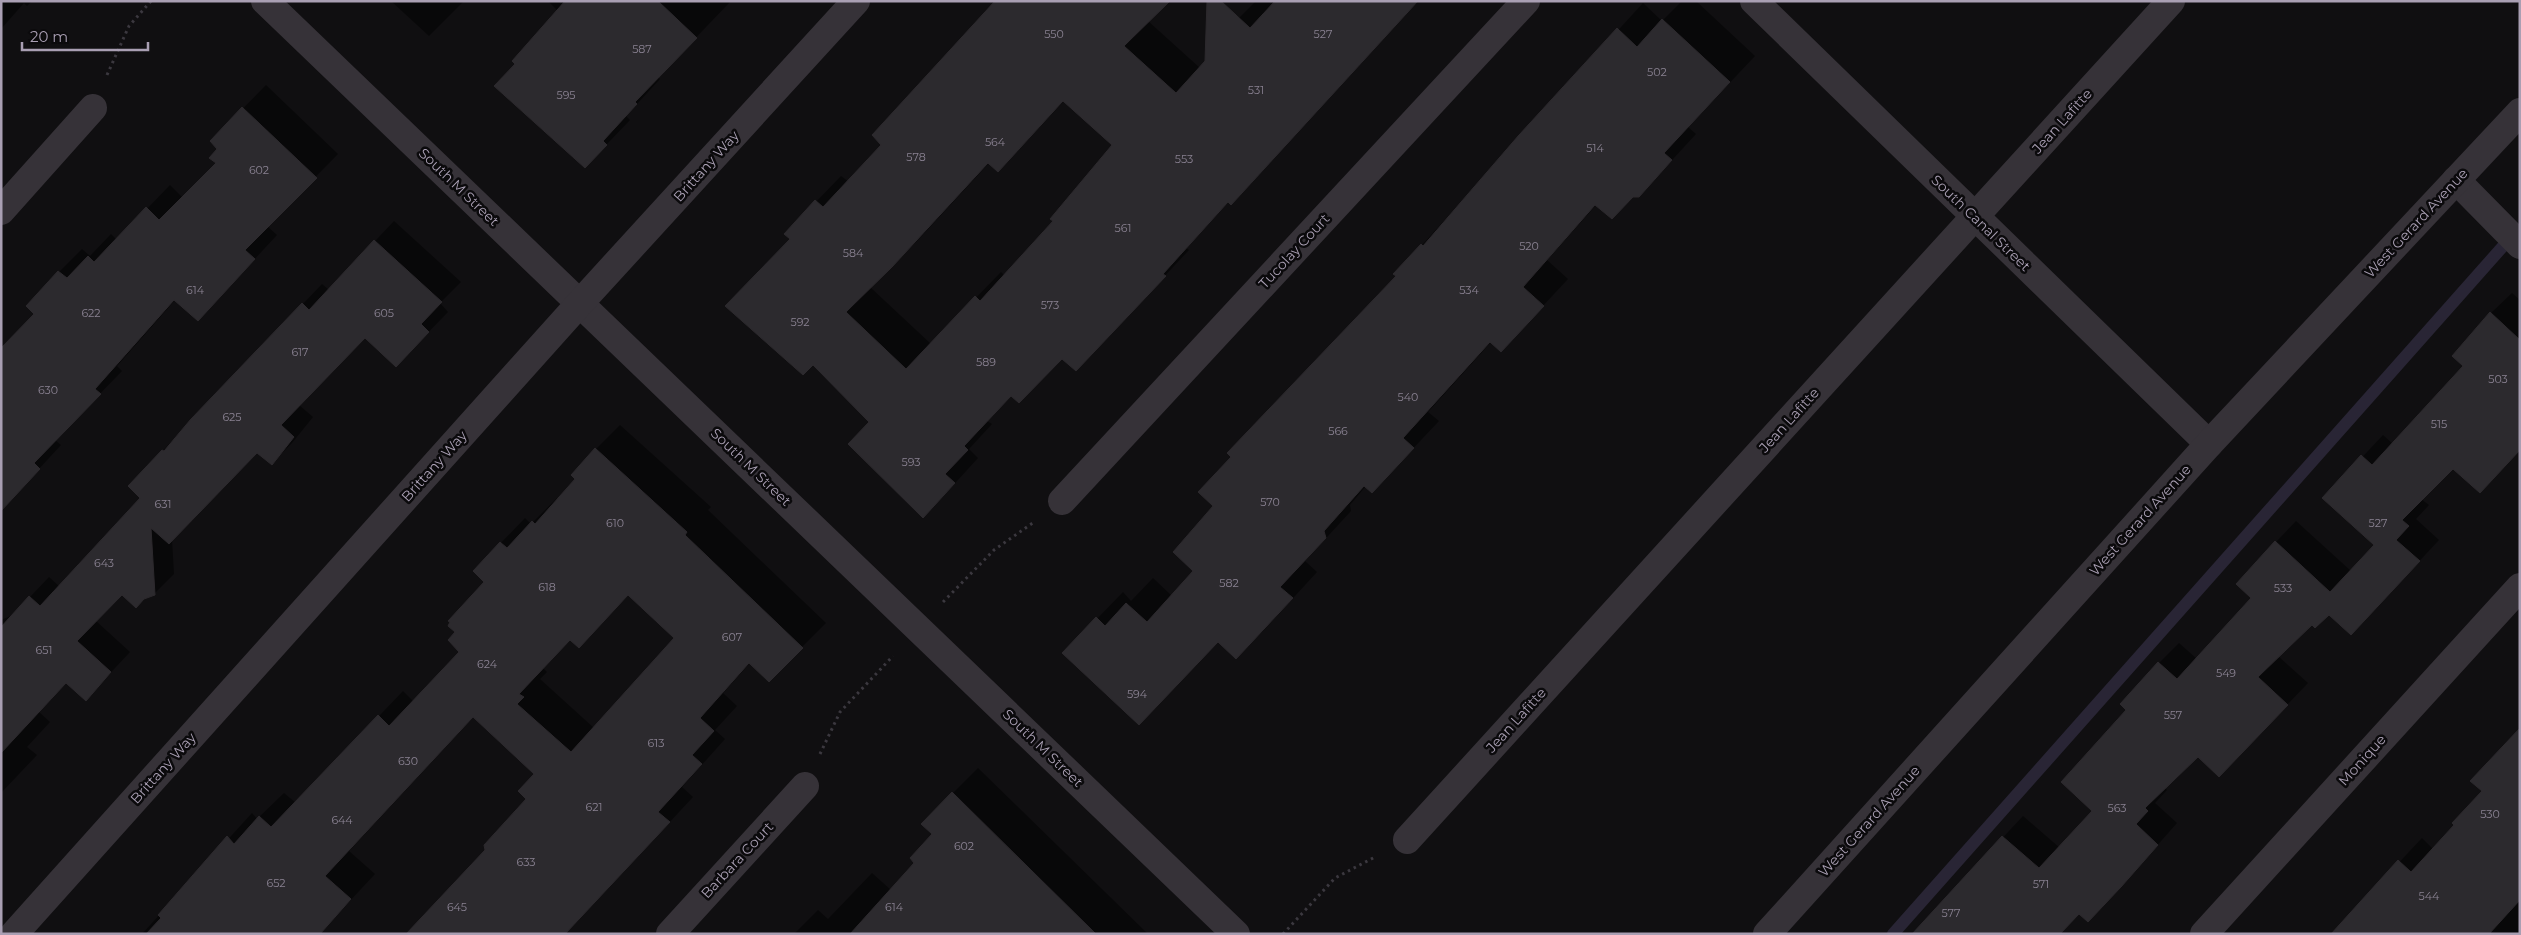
<svg xmlns="http://www.w3.org/2000/svg" width="2521" height="935" font-family="Montserrat,sans-serif">
<style>
.shadow{fill:#0007;fill-rule:evenodd}
.lines{fill:none;stroke-linecap:round;stroke-linejoin:round}
.stream{stroke:#292535;stroke-width:12}
.building{fill:#2c2a2e;stroke:#2c292d;fill-rule:evenodd}
.path{stroke:#3b383f;stroke-width:3;stroke-dasharray:2.5 4;stroke-linecap:butt}
.minor{stroke:#363238;stroke-width:28}
.labels{text-anchor:middle;stroke-width:5;stroke-linejoin:round;paint-order:stroke}
.number-label{font-size:11px;fill:#8a8292}
.street-label{font-size:14px;fill:#a99fb3;stroke:#0b0a0c}
</style>
<rect width="100%" height="100%" fill="#100f11"/>
<g class="shadow">
<polygon points="1,1 32,1 27,6 24,3 1,29"/>
<polygon points="391,1 464,1 429,36"/>
<polygon points="548,1 731,1 658,77 660,79 626,116 630,120 585,167 517,64 558,11"/>
<path d="M1256 1H1272L1275 3 1276 1H1418L1255 178 1231 203 1229 201 1186 248 1189 250 1100 345 1062 357 1012 395 987 421 992 424 969 449 978 458 947 492 870 422 792 239 785 234 841 176 849 182 1148 21 1200 68 1239 18ZM1065 100 1114 145 1055 221 1005 276 1001 272 931 344 870 287 917 241 989 163 998 171Z"/>
<polygon points="1682,1 1696,1 1755,56 1688,127 1696,134 1639,196 1597,204 1547,260 1568,279 1526,324 1492,341 1428,412 1439,421 1372,492 1366,486 1350,505 1351,511 1305,561 1317,572 1262,632 1236,657 1219,641 1064,653 1123,592 1131,601 1153,578 1172,596 1195,570 1215,506 1422,245 1643,3 1662,21"/>
<polygon points="266,85 338,154 267,226 277,235 198,320 176,299 117,366 122,371 55,440 61,445 1,510 36,314 59,272 82,249 90,256 111,234 117,240 170,185 183,198 217,163 219,149 211,141"/>
<polygon points="394,221 461,282 440,303 448,312 416,345 365,337 299,405 313,417 292,443 272,463 258,452 172,539 174,574 154,594 122,594 96,621 130,652 86,699 67,682 39,712 50,722 27,747 37,755 1,793 1,620 13,615 49,577 60,587 142,498 129,486 322,284 329,290"/>
<polygon points="2512,293 2520,300 2520,450 2500,470 2453,467 2421,499 2429,505 2416,519 2439,540 2371,613 2329,613 2312,623 2278,656 2308,683 2240,754 2198,755 2165,788 2167,790 2155,803 2177,823 2109,900 2079,912 1913,934 2023,816 2060,848 2094,811 2128,710 2159,663 2179,643 2197,659 2253,598 2276,542 2296,521 2351,571 2376,545 2324,498 2383,435 2393,444 2465,366 2491,313"/>
<path d="M620 425 711 507 708 510 826 623 769 680 750 663 723 693 737 706 715 730 725 739 682 787 693 797 600 897 486 850 528 799 536 774 474 716 349 851 375 874 319 934H142L252 813 257 819 284 793 296 803 403 691 414 702 461 652 486 581 474 571 525 518 531 524 557 498 559 499 577 479 596 449ZM629 594 675 638 594 728 540 679 547 672 543 668 570 639 579 646Z"/>
<polygon points="2520,729 2520,934 2332,934 2422,838 2433,849 2484,791"/>
<polygon points="978,768 1148,934 794,934 818,910 828,919 872,873 891,890 916,863 953,793"/>
</g>
<g class="lines">
<polyline class="stream" points="1893,934 2513,235"/>
</g>
<g class="building">
<polygon points="565,1 658,1 697,38 635,102 637,104 603,141 607,145 585,168 494,86 515,64 512,61"/>
<path d="M995 1H1170L1124 46 1176 93 1205 61 1207 1H1221L1250 28 1275 1H1418L1231 205 1228 202 1163 274 1166 276 1076 371 1062 359 1019 403 1011 396 964 446 968 450 945 474 955 483 923 518 848 444 869 422 813 365 803 375 725 306 790 239 784 234 815 200 823 207 881 145 872 135ZM1063 101 1112 145 1050 219 1053 221 980 301 975 296 906 369 846 312 892 267 988 163 998 172Z"/>
<polygon points="1662,19 1730,82 1664,153 1672,160 1639,197 1633,197 1612,219 1595,205 1523,287 1544,306 1501,352 1490,342 1403,438 1414,448 1372,493 1364,486 1324,531 1326,538 1280,587 1293,598 1236,659 1218,642 1139,725 1062,653 1096,617 1105,626 1126,603 1147,622 1193,571 1173,552 1213,506 1198,492 1231,457 1227,453 1396,276 1393,274 1421,244 1423,246 1519,135 1617,28 1637,47"/>
<polygon points="242,107 317,178 245,250 255,259 198,321 174,300 95,389 101,394 34,463 40,469 1,511 1,348 34,314 26,306 58,271 67,278 88,256 94,262 146,207 159,220 216,163 209,158 217,149 210,141"/>
<polygon points="374,240 442,302 421,324 429,332 396,367 365,338 281,425 294,437 272,465 257,453 169,544 151,528 155,595 144,599 136,608 122,595 77,641 111,672 86,701 66,683 1,753 1,627 29,596 40,606 140,498 128,486 162,450 164,451 191,419 302,303 309,310"/>
<polygon points="2490,312 2520,340 2520,450 2480,493 2453,469 2402,520 2409,526 2396,540 2420,561 2351,635 2329,615 2315,628 2312,625 2258,677 2288,705 2219,777 2198,757 2145,808 2148,811 2136,824 2158,845 2121,887 2088,922 2079,914 2060,934 1912,934 2002,836 2039,868 2092,811 2061,782 2126,710 2120,704 2158,662 2177,679 2251,598 2236,584 2275,541 2330,592 2374,545 2322,498 2361,455 2372,465 2463,366 2452,356"/>
<path d="M595 448 687 532 685 535 803 648 769 682 749 663 700 718 714 731 692 755 702 764 658 812 670 822 565 934H406L485 850 484 845 526 799 518 791 534 774 473 717 325 876 351 899 320 934H146L161 918 158 915 227 836 234 844 259 816 271 827 378 715 389 726 459 652 448 640 455 632 448 626 450 622 448 621 484 582 473 571 500 542 507 548 532 521 535 524 575 479 571 475ZM628 595 674 638 571 752 517 704 524 697 519 694 570 640 579 648Z"/>
<polygon points="2520,728 2520,900 2489,934 2331,934 2398,860 2411,872 2454,825 2452,823 2482,791 2470,781"/>
<polygon points="952,792 1028,867 1096,934 850,934 914,863 910,858 932,834 921,824"/>
</g>
<g class="lines">
<g class="path">
<polyline points="107,75 129,26 151,1"/>
<polyline points="943,602 994,550 1034,522"/>
<polyline points="820,754 840,712 893,656"/>
<polyline points="1283,934 1335,878 1375,857"/>
</g>
<g class="minor">
<polyline points="265,1 1236,934"/>
<polyline points="1754,1 2209,444"/>
<polyline points="2456,180 2520,245"/>
<polyline points="1,211 93,108"/>
<polyline points="1062,501 1526,1"/>
<polyline points="1407,840 2171,1"/>
<polyline points="14,934 580,303 856,1"/>
<polyline points="670,934 805,786"/>
<polyline points="1767,934 2209,444 2520,112"/>
<polyline points="2204,934 2520,587"/>
</g>
</g>
<g class="labels">
<g class="number-label">
<text x="1054" y="38">550</text>
<text x="1323" y="38">527</text>
<text x="642" y="53">587</text>
<text x="1657" y="76">502</text>
<text x="1256" y="94">531</text>
<text x="566" y="99">595</text>
<text x="995" y="146">564</text>
<text x="1595" y="152">514</text>
<text x="916" y="161">578</text>
<text x="1184" y="163">553</text>
<text x="259" y="174">602</text>
<text x="1123" y="232">561</text>
<text x="1529" y="250">520</text>
<text x="853" y="257">584</text>
<text x="195" y="294">614</text>
<text x="1469" y="294">534</text>
<text x="1050" y="309">573</text>
<text x="91" y="317">622</text>
<text x="384" y="317">605</text>
<text x="800" y="326">592</text>
<text x="300" y="356">617</text>
<text x="986" y="366">589</text>
<text x="2498" y="383">503</text>
<text x="48" y="394">630</text>
<text x="1408" y="401">540</text>
<text x="232" y="421">625</text>
<text x="2439" y="428">515</text>
<text x="1338" y="435">566</text>
<text x="911" y="466">593</text>
<text x="1270" y="506">570</text>
<text x="163" y="508">631</text>
<text x="615" y="527">610</text>
<text x="2378" y="527">527</text>
<text x="104" y="567">643</text>
<text x="1229" y="587">582</text>
<text x="547" y="591">618</text>
<text x="2283" y="592">533</text>
<text x="732" y="641">607</text>
<text x="44" y="654">651</text>
<text x="487" y="668">624</text>
<text x="2226" y="677">549</text>
<text x="1137" y="698">594</text>
<text x="2173" y="719">557</text>
<text x="656" y="747">613</text>
<text x="408" y="765">630</text>
<text x="594" y="811">621</text>
<text x="2117" y="812">563</text>
<text x="2490" y="818">530</text>
<text x="342" y="824">644</text>
<text x="964" y="850">602</text>
<text x="526" y="866">633</text>
<text x="276" y="887">652</text>
<text x="2041" y="888">571</text>
<text x="2429" y="900">544</text>
<text x="457" y="911">645</text>
<text x="894" y="911">614</text>
<text x="1951" y="917">577</text>
</g>
<g class="street-label">
<text transform="translate(2062 121) rotate(-48)" y="5">Jean Lafitte</text>
<text transform="translate(706 166) rotate(-48)" y="5">Brittany Way</text>
<text transform="translate(459 187) rotate(44)" y="5">South M Street</text>
<text transform="translate(1981 223) rotate(44)" y="5">South Canal Street</text>
<text transform="translate(2416 223) rotate(-47)" y="5">West Gerard Avenue</text>
<text transform="translate(1294 251) rotate(-47)" y="5">Tucolay Court</text>
<text transform="translate(1789 420) rotate(-48)" y="5">Jean Lafitte</text>
<text transform="translate(434 466) rotate(-48)" y="5">Brittany Way</text>
<text transform="translate(751 467) rotate(44)" y="5">South M Street</text>
<text transform="translate(2140 520) rotate(-48)" y="5">West Gerard Avenue</text>
<text transform="translate(1516 720) rotate(-48)" y="5">Jean Lafitte</text>
<text transform="translate(1043 748) rotate(44)" y="5">South M Street</text>
<text transform="translate(2362 760) rotate(-48)" y="5">Monique</text>
<text transform="translate(163 768) rotate(-48)" y="5">Brittany Way</text>
<text transform="translate(1869 821) rotate(-48)" y="5">West Gerard Avenue</text>
<text transform="translate(737 860) rotate(-47)" y="5">Barbara Court</text>
</g>
</g>
<rect width="2521" height="935" fill="none" stroke="#a99fb3" stroke-width="5"/>
<path d="M22 42v8h126v-8" fill="none" stroke="#a99fb3" stroke-width="2.5"/>
<text x="30" y="42" font-size="15" fill="#a99fb3" stroke="#0b0a0c" stroke-width="4" paint-order="stroke">20 m</text>
</svg>
